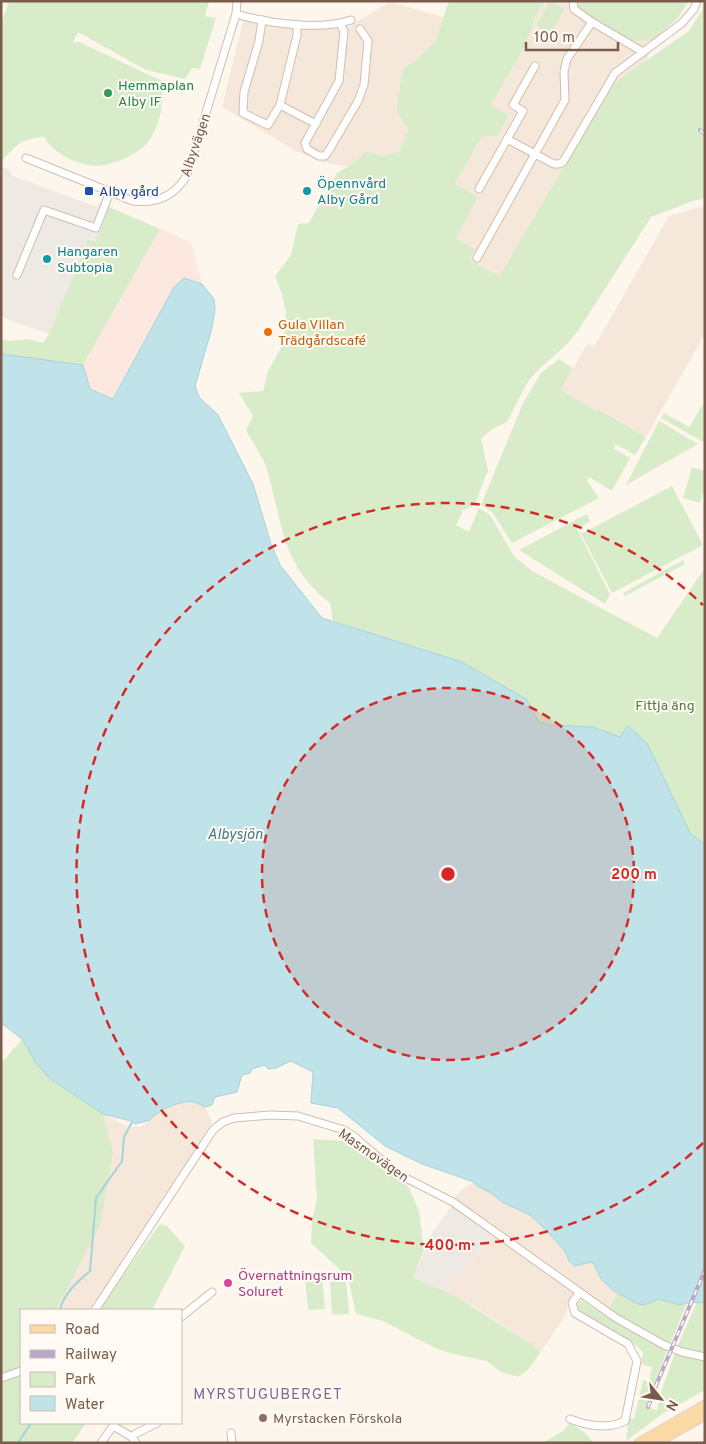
<svg xmlns="http://www.w3.org/2000/svg" width="706" height="1444" font-family="Overpass,sans-serif">
<style>
.residential{fill:#f5e8da}
.commercial{fill:#fde8e0}
.industrial{fill:#efe9e4}
.green{fill:#d8ecc9}
.water{fill:#bfe3e8;stroke:#a5d3da}
.lines{fill:none;stroke-linecap:round;stroke-linejoin:round}
.stream{stroke:#a5d3da;stroke-width:2}
.minor-casing{stroke:#d1beb0;stroke-width:9}
.major-casing{stroke:#dad1cd;stroke-width:11}
.minor{stroke:#fff;stroke-width:7}
.major{stroke:#fbd9a5;stroke-width:9}
.rail-casing{stroke:#b9a8c9;stroke-width:4}
.rail{stroke:#fffaf3;stroke-width:2;stroke-dasharray:5.5;stroke-linecap:butt}
.ring{fill:none;stroke:#d62828;stroke-width:2.5;stroke-dasharray:9 6}
.leisure-dot{fill:#2e9e5b;stroke:#fffaf3;stroke-width:2}
.transit-dot{fill:#1a4fb4;stroke:#fffaf3;stroke-width:2}
.culture-dot{fill:#0f9aa8;stroke:#fffaf3;stroke-width:2}
.food-dot{fill:#e8710a;stroke:#fffaf3;stroke-width:2}
.hotel-dot{fill:#d1479c;stroke:#fffaf3;stroke-width:2}
.education-dot{fill:#8d6e63;stroke:#fffaf3;stroke-width:2}
.labels{text-anchor:middle;stroke-width:4;stroke-linejoin:round;paint-order:stroke}
.leisure-label{font-size:14px;fill:#27864d;stroke:#fffaf3;text-anchor:start}
.street-label{font-size:14px;fill:#7a5c4d;stroke:#fffaf3}
.culture-label{font-size:14px;fill:#0d838f;stroke:#fffaf3;text-anchor:start}
.transit-label{font-size:14px;fill:#164399;stroke:#fffaf3;text-anchor:start}
.food-label{font-size:14px;fill:#c56008;stroke:#fffaf3;text-anchor:start}
.park-label{font-size:14px;fill:#537a41;stroke:#fffaf3}
.hotel-label{font-size:14px;fill:#b23c85;stroke:#fffaf3;text-anchor:start}
.education-label{font-size:14px;fill:#785e54;stroke:#fffaf3;text-anchor:start}
.water-label{font-size:15px;font-style:italic;fill:#437c86;stroke:#fffaf3}
.neighbourhood-label{font-size:15px;letter-spacing:1px;fill:#846695;stroke:#fffaf3}
.centre{fill:#d62828;stroke:#fffaf3;stroke-width:2.5}
.ring-label{font-size:15px;text-anchor:middle;font-weight:bold;fill:#d62828;stroke:#fffaf3;stroke-width:4;stroke-linejoin:round;paint-order:stroke}
</style>
<rect width="100%" height="100%" fill="#fdf6ec"/>
<g class="residential">
<polygon points="545,1 577,1 579,9 654,40 646,62 614,83 499,276 469,260 456,239 478,197 455,183 482,137 498,136 509,116 491,105 522,51 532,28 535,18"/>
<polygon points="390,2 443,17 435,41 416,60 403,68 396,110 408,130 400,151 384,156 366,151 348,167 320,161 296,151 222,107 244,17 284,26 345,29"/>
<polygon points="703,206 705,207 705,334 646,437 599,409 597,412 561,390 587,344 594,347 669,216"/>
<polygon points="183,1102 194,1102 205,1107 212,1122 149,1225 92,1310 57,1310 113,1152 103,1114 126,1126 141,1127 146,1124 154,1114"/>
<polygon points="474,1182 477,1186 491,1193 502,1202 530,1215 542,1226 565,1251 569,1261 580,1265 585,1262 591,1262 594,1264 601,1279 617,1293 609,1310 578,1288 571,1297 567,1306 567,1313 540,1353 533,1345 515,1333 478,1309 445,1292 493,1234 452,1206 453,1200 459,1192"/>
</g>
<polygon class="commercial" points="160,229 191,242 202,284 193,280 175,287 113,399 90,389 83,365"/>
<g class="industrial">
<polygon points="1,166 8,169 13,176 97,207 99,203 109,207 96,243 88,241 49,334 1,317"/>
<polygon points="452,1206 493,1233 445,1292 413,1278 432,1233"/>
</g>
<g class="green">
<path d="M9 1H209L205 16 216 18 200 69 192 68 185 79 146 70 78 32 73 42H79L162 81C163 104 162 124 147 143 137 155 111 166 96 166 79 166 50 152 45 137 23 138 17 144 3 160L1 159V24Z"/>
<path d="M449 1H545L534 19 532 28 522 51 491 105 509 115 498 136 482 137 455 183 478 197 456 239 475 249 469 260 499 276 614 83 689 31 702 10 705 1V198L690 202 651 217 578 331 567 344 537 371 527 383 507 422 494 428 481 438 488 470 474 506 463 510 456 525 469 532 479 508 490 515 514 556 532 571 657 638 705 568V845L690 833 647 743 628 726 620 737 606 733 539 722 526 699 462 662 333 621 330 603C280 565 283 521 266 467 262 454 252 442 246 430L253 416 239 393 263 391 268 371 283 344 286 312 282 294 275 276 291 255 298 224 309 223 337 173 348 167 366 151 383 156 400 151 408 130 396 110 403 68 416 60 435 41Z"/>
<polygon points="550,1 565,9 550,33 536,25"/>
<polygon points="577,1 689,1 677,19 654,40 632,41 579,9"/>
<polygon points="109,207 160,229 83,365 1,354 1,339 9,341 28,339 43,343 49,334 88,240 96,242"/>
<polygon points="559,359 573,368 561,390 596,411 598,409 646,437 635,455 615,444 614,449 630,458 612,491 589,477 587,481 599,498 512,543 492,512 481,505 523,403 541,373"/>
<polygon points="705,401 705,443 661,418 664,413 689,427"/>
<polygon points="659,421 698,444 626,485"/>
<polygon points="692,467 705,471 705,488 700,503 683,498"/>
<polygon points="672,486 703,545 612,593 581,534"/>
<polygon points="587,514 590,521 577,529 610,594 605,604 519,550"/>
<polygon points="683,560 685,564 625,596 623,593"/>
<polygon points="22,1039 36,1063 49,1078 103,1114 113,1152 100,1225 56,1310 21,1310 21,1423 86,1423 72,1443 1,1443 1,1064"/>
<polygon points="313,1139 342,1141 371,1159 408,1186 419,1211 424,1250 413,1278 455,1296 533,1345 540,1353 528,1370 518,1377 501,1372 487,1361 453,1354 435,1348 383,1321 356,1314 348,1277 311,1243 312,1221 317,1199"/>
<polygon points="160,1224 167,1226 185,1246 152,1310 98,1310"/>
<polygon points="322,1276 325,1309 308,1310 305,1277"/>
<polygon points="346,1280 349,1314 332,1315 330,1282"/>
<polygon points="617,1293 638,1304 645,1305 659,1299 679,1305 687,1303 670,1344 609,1310"/>
<path d="M582 1300 602 1314 667 1350 646 1407 657 1410 661 1392 675 1353 705 1360V1390L662 1414 626 1441C628 1433 627 1424 629 1418L634 1419 643 1380 649 1381 652 1367 641 1364 643 1352 637 1346 579 1313C576 1308 575 1303 582 1300Z"/>
<polygon points="697,1302 705,1302 705,1353 677,1347"/>
<polygon points="570,1423 584,1432 594,1443 543,1443 563,1431"/>
</g>
<path class="water" d="M184 278 202 284 214 299 215 310 212 328 195 386 199 397 218 415 253 484 271 544 280 565 322 618 462 662 526 699 539 722 551 725 592 727 620 737 628 726 647 743 690 833 705 845V1302L687 1303 679 1305 659 1299 644 1305 638 1304 614 1291 601 1279 594 1264 591 1262 575 1266 569 1261 565 1251 542 1226 530 1215 502 1202 491 1193 477 1186 474 1182 422 1164 385 1146 338 1108 311 1103 313 1072 291 1061 276 1068 268 1069 265 1065 252 1069 250 1073 242 1075 237 1092 215 1097 212 1105 205 1107C202 1106 198 1103 194 1102 183 1099 156 1111 150 1120L135 1124 131 1121 103 1114 49 1078 36 1063 22 1039 1 1023V354L83 365 90 389 113 399 174 287Z"/>
<g class="lines">
<g class="stream">
<path d="M60 1310C64 1293 77 1282 90 1271L96 1198 122 1161 124 1137 132 1122"/>
<polyline points="18,1443 31,1423"/>
</g>
<defs>
<g id="minor">
<polyline points="573,1 574,9 592,22 643,52"/>
<path d="M236 14C266 23 321 31 351 20"/>
<polyline points="262,20 259,41 244,92 243,113 268,125 280,105 297,35 297,25"/>
<polyline points="340,24 344,31 339,81 305,143 307,149 319,156 325,156 328,152 358,101 364,85 368,41 360,29"/>
<polyline points="280,105 316,124"/>
<polyline points="507,139 554,164 559,164 563,162 615,73 682,23 694,9 697,1"/>
<path d="M26 158 133 201C157 204 175 196 187 175L236 14 237 1"/>
<polyline points="479,189 523,111 513,105 535,66"/>
<polyline points="477,258 565,100 564,72 567,59 592,22"/>
<polyline points="17,275 44,210 96,228 110,192"/>
<polyline points="95,1310 213,1130 223,1122 234,1118 271,1115 298,1116 344,1130 352,1135 398,1174 453,1202 616,1318 664,1345 682,1352 705,1357"/>
<polyline points="181,1317 212,1292"/>
<polyline points="1,1378 21,1371"/>
<path d="M570 1419C588 1426 607 1430 625 1421L637 1361 628 1344 575 1313 572 1303 579 1293"/>
<polyline points="113,1426 132,1437 136,1443"/>
<polyline points="231,1433 232,1443"/>
<polyline points="132,1437 135,1434 157,1423"/>
<polyline points="101,1443 115,1423"/>
</g>
<g id="major">
<polyline points="639,1443 705,1405"/>
<polyline points="656,1443 705,1415"/>
</g>
</defs>
<use href="#minor" class="minor-casing"/>
<use href="#major" class="major-casing"/>
<use href="#minor" class="minor"/>
<use href="#major" class="major"/>
<defs>
<g id="rail">
<polyline points="700,130 705,134"/>
<polyline points="648,1407 657,1383 705,1270"/>
</g>
</defs>
<use href="#rail" class="rail-casing"/>
<use href="#rail" class="rail"/>
</g>
<circle cx="448" cy="874" r="186" fill="#d62828" fill-opacity=".12"/>
<g class="ring">
<circle cx="448" cy="874" r="186"/>
<path d="M703 1143A371 371 0 1 1 703 605"/>
</g>
<circle class="leisure-dot" cx="108" cy="93" r="5"/>
<rect class="transit-dot" x="84" y="186" width="10" height="10" rx="2.5"/>
<g class="culture-dot">
<circle cx="307" cy="191" r="5"/>
<circle cx="47" cy="259" r="5"/>
</g>
<circle class="food-dot" cx="268" cy="332" r="5"/>
<circle class="hotel-dot" cx="228" cy="1283" r="5"/>
<circle class="education-dot" cx="263" cy="1418" r="5"/>
<g class="labels">
<g class="leisure-label">
<text x="118" y="90">Hemmaplan<tspan x="118" dy="16">Alby IF</tspan></text>
</g>
<g class="street-label">
<text transform="translate(195 145) rotate(-71)" y="5">Albyvägen</text>
<text transform="translate(374 1155) rotate(35)" y="5">Masmovägen</text>
</g>
<g class="culture-label">
<text x="317" y="188">Öpennvård<tspan x="317" dy="16">Alby Gård</tspan></text>
<text x="57" y="256">Hangaren<tspan x="57" dy="16">Subtopia</tspan></text>
</g>
<g class="transit-label">
<text x="99" y="196">Alby gård</text>
</g>
<g class="food-label">
<text x="278" y="329">Gula Villan<tspan x="278" dy="16">Trädgårdscafé</tspan></text>
</g>
<g class="park-label">
<text x="665" y="710">Fittja äng</text>
</g>
<g class="hotel-label">
<text x="238" y="1280">Övernattningsrum<tspan x="238" dy="16">Soluret</tspan></text>
</g>
<g class="education-label">
<text x="273" y="1423">Myrstacken Förskola</text>
</g>
<g class="water-label">
<text x="235" y="839">Albysjön</text>
</g>
<g class="neighbourhood-label">
<text x="268" y="1399">MYRSTUGUBERGET</text>
</g>
</g>
<circle cx="448" cy="874" r="8" class="centre"/>
<g class="ring-label">
<text x="634" y="879">200 m</text>
<text x="448" y="1250">400 m</text>
</g>
<rect width="706" height="1444" fill="none" stroke="#7a5c4d" stroke-width="5"/>
<rect x="20" y="1309" width="162" height="115" fill="#fffaf3" stroke="#cabbb1"/>
<rect x="30" y="1325" width="25" height="8" fill="#fbd9a5" stroke="#cabbb1"/>
<text x="65" y="1334" font-size="15" fill="#7a5c4d">Road</text>
<rect x="30" y="1350" width="25" height="8" fill="#b9a8c9" stroke="#cabbb1"/>
<text x="65" y="1359" font-size="15" fill="#7a5c4d">Railway</text>
<rect x="30" y="1372" width="25" height="15" fill="#d8ecc9" stroke="#cabbb1"/>
<text x="65" y="1384" font-size="15" fill="#7a5c4d">Park</text>
<rect x="30" y="1396" width="25" height="15" fill="#bfe3e8" stroke="#cabbb1"/>
<text x="65" y="1409" font-size="15" fill="#7a5c4d">Water</text>
<g transform="translate(661 1399) rotate(120)" stroke="#fffaf3" stroke-width="4" paint-order="stroke">
<path d="M0-4L9 19L0 12L-9 19Z" fill="#7a5c4d"/>
<text y="-8" font-size="14" font-weight="bold" text-anchor="middle" fill="#7a5c4d">N</text>
</g>
<path d="M526 42v8h92v-8" fill="none" stroke="#7a5c4d" stroke-width="2.5"/>
<text x="534" y="42" font-size="15" fill="#7a5c4d" stroke="#fffaf3" stroke-width="4" paint-order="stroke">100 m</text>
</svg>
